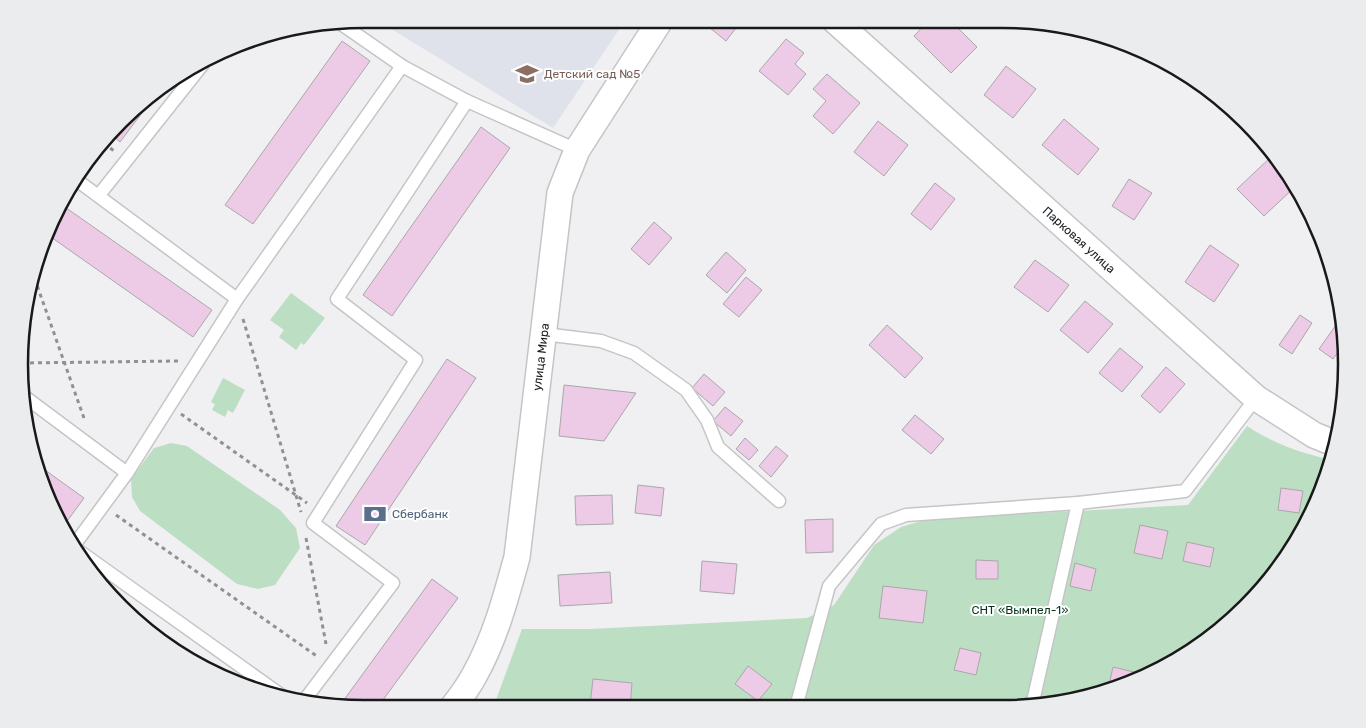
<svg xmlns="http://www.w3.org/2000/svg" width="1366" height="728" font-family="Rubik,sans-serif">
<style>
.built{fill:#dfe2ea}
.green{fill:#bcdec3}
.building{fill:#edcae5;stroke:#a9a8a9}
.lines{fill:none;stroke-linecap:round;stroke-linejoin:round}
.lane-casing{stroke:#c4c5c6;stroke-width:15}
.street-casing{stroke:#c4c5c6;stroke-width:28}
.path{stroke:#919192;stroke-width:3;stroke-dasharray:4 4;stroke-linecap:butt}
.lane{stroke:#fff;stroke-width:12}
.street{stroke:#fff;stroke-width:25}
.labels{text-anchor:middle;stroke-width:4;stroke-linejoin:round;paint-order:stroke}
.education-label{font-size:12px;fill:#785e54;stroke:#fdfeff;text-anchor:start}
.street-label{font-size:12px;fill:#19191a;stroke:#fdfeff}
.service-label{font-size:12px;fill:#4e5e75;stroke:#fdfeff;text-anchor:start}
.park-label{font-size:12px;fill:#0a3419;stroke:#fdfeff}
.rim{fill:none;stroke:#19191a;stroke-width:2.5}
</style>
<rect width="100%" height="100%" fill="#f0f0f2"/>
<polygon class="built" points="375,19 626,19 553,128"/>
<g class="green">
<polygon points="291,293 325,318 304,345 301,343 296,350 279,337 284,330 270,320"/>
<polygon points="223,378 245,390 233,413 228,410 225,417 212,410 215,404 211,402"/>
<path d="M1247 426C1272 443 1303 454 1332 460L1329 475 1301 536 1261 592 1194 651 1113 691 1047 706 493 708 522 629H590L807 618 834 605 874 545 901 527 928 519 1188 505Z"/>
<polygon points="171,443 187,446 280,510 296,528 300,548 275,585 258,589 237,584 140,511 132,497 131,479 154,448"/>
</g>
<g class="building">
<polygon points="699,19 743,19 726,41"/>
<polygon points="930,19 949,19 977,47 951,73 914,36"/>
<polygon points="786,39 804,53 795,64 806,74 788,95 759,71"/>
<polygon points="342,41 370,61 253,224 225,205"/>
<polygon points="1006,66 1036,89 1013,118 984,95"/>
<polygon points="827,74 860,103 833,134 813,116 826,101 813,89"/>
<polygon points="163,85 120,142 112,135 154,90"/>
<polygon points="1064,119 1099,149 1078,175 1042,145"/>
<polygon points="878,121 908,145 884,176 854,152"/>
<polygon points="481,127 510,148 392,316 363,295"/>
<polygon points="1274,154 1296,186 1264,216 1237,189"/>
<polygon points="93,155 83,170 80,169"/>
<polygon points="1129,179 1152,193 1134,220 1112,206"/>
<polygon points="935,183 955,199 931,230 911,214"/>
<polygon points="62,205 212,310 193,337 48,235"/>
<polygon points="654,222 672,238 649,265 631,249"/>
<polygon points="1210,245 1239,265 1214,302 1185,282"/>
<polygon points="726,252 746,270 727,293 706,275"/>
<polygon points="1035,260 1069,285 1048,312 1014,287"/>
<polygon points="746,277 762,290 739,317 723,304"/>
<polygon points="1085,301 1113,324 1088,353 1060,330"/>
<polygon points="1300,315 1312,323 1292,354 1279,345"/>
<polygon points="887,325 923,358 905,378 869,345"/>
<polygon points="1336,325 1345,331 1346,350 1342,347 1333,359 1319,349"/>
<polygon points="1120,348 1143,367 1122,392 1099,373"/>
<polygon points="447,359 476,378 365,545 336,526"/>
<polygon points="1166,367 1185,384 1160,413 1141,396"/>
<polygon points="704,374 725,392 713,406 692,388"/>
<polygon points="564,385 636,393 604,441 559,436"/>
<polygon points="725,407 743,421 731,436 713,421"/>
<polygon points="915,415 944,439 931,454 902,430"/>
<polygon points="745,438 758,450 749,460 736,449"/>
<polygon points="776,446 788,456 771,477 759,466"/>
<polygon points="38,465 84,498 65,524 60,520 45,496"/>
<polygon points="638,485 664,488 661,516 635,513"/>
<polygon points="1281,488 1303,491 1299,513 1278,510"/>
<polygon points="612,495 613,524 576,525 575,496"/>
<polygon points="833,519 833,552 806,553 805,520"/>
<polygon points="1140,525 1168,531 1162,559 1134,553"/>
<polygon points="1187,542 1214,548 1210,567 1183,561"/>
<polygon points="976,560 998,561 998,579 976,579"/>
<polygon points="702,561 737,564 734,594 700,591"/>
<polygon points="1075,563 1096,569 1091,591 1070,586"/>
<polygon points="610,572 612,603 560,606 558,575"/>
<polygon points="432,579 458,598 377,708 338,708"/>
<polygon points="883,586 927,591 923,623 879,618"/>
<polygon points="960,648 981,653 976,675 954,670"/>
<polygon points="748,666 772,684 758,701 735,684"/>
<polygon points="1113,667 1134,672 1132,682 1113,691 1108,689"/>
<polygon points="593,679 632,683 630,708 590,705"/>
</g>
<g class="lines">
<defs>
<g id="lane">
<polyline points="340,23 402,66"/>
<polyline points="74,178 237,299 127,473 75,544"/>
<polyline points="99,195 203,64"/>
<polyline points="237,299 402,66 467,101"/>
<polyline points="544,334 601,341 634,353 686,390 707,420 718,447 779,501"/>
<polyline points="21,394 127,473"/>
<polyline points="79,551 288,700"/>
<polyline points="303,702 393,583 313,523 416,360 337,299 467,101 577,150"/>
<polyline points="1032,706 1078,503"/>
<polyline points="796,707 829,586 881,524 906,515 1078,503 1185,491 1256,398"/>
</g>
<g id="street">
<polyline points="833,19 1256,398 1314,435 1336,444"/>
<path d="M452 708C460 698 468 687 474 676 495 639 506 597 517 557L560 193 577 150 661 19"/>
</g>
</defs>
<use href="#lane" class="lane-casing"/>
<use href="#street" class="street-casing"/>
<g class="path">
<polyline points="104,143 114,151"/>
<polyline points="32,271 85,421"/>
<polyline points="243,319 301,512"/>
<polyline points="22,363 179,361"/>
<polyline points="181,414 307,503"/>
<polyline points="116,515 318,657"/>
<polyline points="306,538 326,644"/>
</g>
<use href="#lane" class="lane"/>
<use href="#street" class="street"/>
</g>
<defs>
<symbol id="school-bare" viewBox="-9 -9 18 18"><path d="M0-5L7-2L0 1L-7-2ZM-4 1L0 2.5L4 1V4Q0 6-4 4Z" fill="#8d6e63" stroke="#fdfeff" stroke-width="2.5" paint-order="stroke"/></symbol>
<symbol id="bank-bare" viewBox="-9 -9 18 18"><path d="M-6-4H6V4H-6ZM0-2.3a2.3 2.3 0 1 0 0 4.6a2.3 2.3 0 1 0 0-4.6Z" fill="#5c6f8a" stroke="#fdfeff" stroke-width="2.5" paint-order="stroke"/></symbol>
</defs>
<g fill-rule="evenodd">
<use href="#school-bare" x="511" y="58" width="32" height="32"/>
<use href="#bank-bare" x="359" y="498" width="32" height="32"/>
</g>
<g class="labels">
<g class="education-label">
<text x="544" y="78">Детский сад №5</text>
</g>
<g class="street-label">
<text transform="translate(1079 240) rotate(42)" y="4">Парковая улица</text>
<text transform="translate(541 357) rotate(-83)" y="4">улица Мира</text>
</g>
<g class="service-label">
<text x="392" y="518">Сбербанк</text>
</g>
<g class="park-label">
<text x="1020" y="614">СНТ «Вымпел-1»</text>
</g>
</g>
<path d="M0 0H1366V728H0ZM364 28H1002A336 336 0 0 1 1338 364V364A336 336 0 0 1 1002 700H364A336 336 0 0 1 28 364V364A336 336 0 0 1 364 28Z" fill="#ebeced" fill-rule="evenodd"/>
<path class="rim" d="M364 28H1002A336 336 0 0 1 1338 364V364A336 336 0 0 1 1002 700H364A336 336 0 0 1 28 364V364A336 336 0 0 1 364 28Z"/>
</svg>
